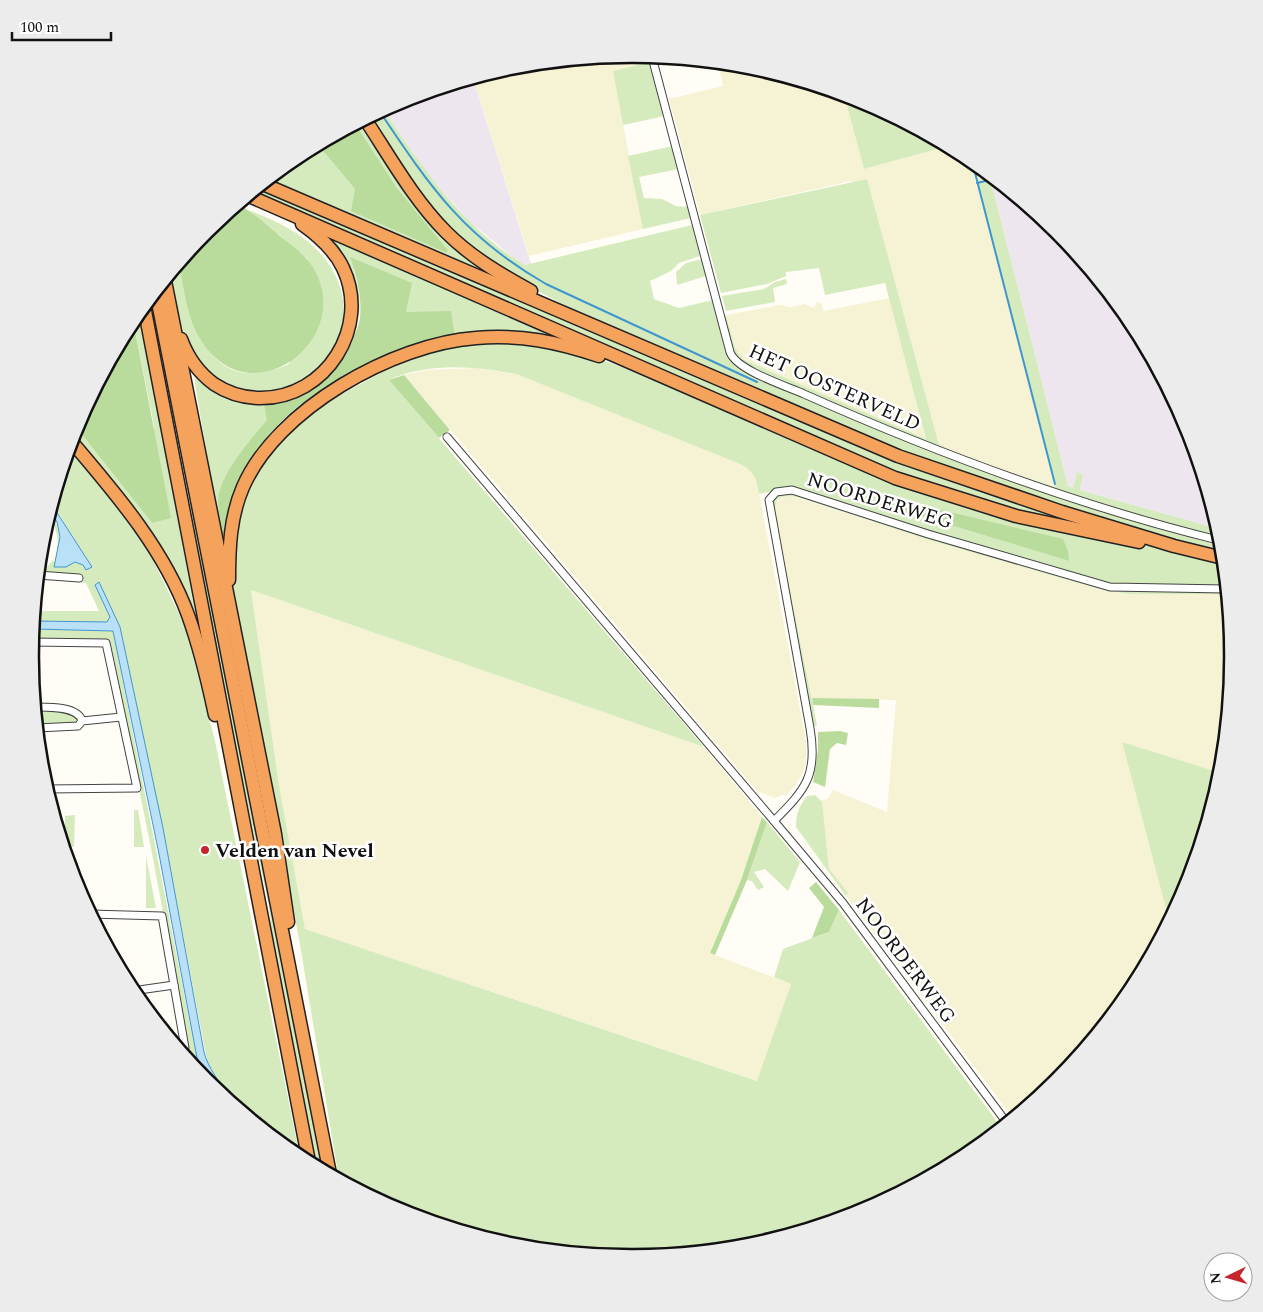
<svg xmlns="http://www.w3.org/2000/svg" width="1263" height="1312" font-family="Spectral,serif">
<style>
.industrial{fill:#eee6ef}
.farmland{fill:#f6f3d4}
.green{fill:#d5ebbd;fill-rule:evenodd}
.forest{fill:#b9dc9c}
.water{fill:#b9e0f7;stroke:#3f96cf}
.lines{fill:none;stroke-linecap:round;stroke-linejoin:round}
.stream{stroke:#3f96cf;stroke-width:2}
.street-casing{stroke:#444;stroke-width:9}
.highway-casing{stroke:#222;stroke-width:15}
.street{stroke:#fff;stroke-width:7}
.highway{stroke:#f5a25d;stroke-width:12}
.poi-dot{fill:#c4262e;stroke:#fff;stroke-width:2}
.labels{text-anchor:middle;stroke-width:5;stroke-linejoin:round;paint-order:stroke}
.street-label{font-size:20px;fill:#111;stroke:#fff}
.poi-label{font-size:20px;font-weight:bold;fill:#111;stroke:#fff;text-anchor:start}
.rim{fill:none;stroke:#111;stroke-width:2.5}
</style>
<rect width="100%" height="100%" fill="#fffdf5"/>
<g class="industrial">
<polygon points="473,78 531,264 525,265 516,260 471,223 430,177 384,110 402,100"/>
<polygon points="999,183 1057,231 1132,322 1187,426 1219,529 1080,490 1083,474 1077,472 1073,488 1068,486 992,185"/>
</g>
<g class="farmland">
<polygon points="632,55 649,56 651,62 613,71 643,229 529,256 473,78 514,66"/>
<polygon points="718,63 749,66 844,95 864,169 948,146 966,156 993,178 977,183 1056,487 982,463 939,445 888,259 851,181 700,215 669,99 723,86"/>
<polygon points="890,298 926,440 742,359 735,348 726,315 780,305 790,307 805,304 814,308 817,302 822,304 823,311"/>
<polygon points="477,368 519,375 533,380 750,468 757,482 806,741 806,763 803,772 796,785 788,793 774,798 757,791 404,375 427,370"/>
<polygon points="788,495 926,539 1099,589 1128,594 1227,594 1233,656 1221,773 1122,742 1169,920 1131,990 1057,1082 1013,1118 846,896 847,893 829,870 821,800 828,799 833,790 887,812 896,700 812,698 774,511 777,500"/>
<polygon points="251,590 704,747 762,817 741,880 710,953 791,984 758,1081 305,929 279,785"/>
</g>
<g class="green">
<polygon points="651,62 665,116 623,125 613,71"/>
<polygon points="844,95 862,100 948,146 864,169"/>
<path d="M384 110C423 168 463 228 525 265L692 225 700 256 679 263 671 271 650 281 654 299 679 308 713 300 733 362 944 455 1222 543 1223 554 1139 532 900 453 565 305 522 283 464 243 436 214 369 118Z"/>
<polygon points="363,121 414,199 518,289 269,179 298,156 318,145 355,189 447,253 448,250 397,188 356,125"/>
<polygon points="673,146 679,169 639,177 644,198 662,199 676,206 688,207 691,218 643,229 628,156"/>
<polygon points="993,178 999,183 992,185 1068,486 1073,488 1077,472 1083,474 1080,490 1219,529 1221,539 1062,493 919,441 771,377 740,362 734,357 724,316 726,315 735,348 742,359 926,439 885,283 825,295 819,268 786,272 786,276 767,284 721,293 700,215 867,179 939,445 982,463 1055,487 977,182"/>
<polygon points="257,189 754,400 1124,533 1066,526 899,475 250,195"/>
<path d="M249 210C275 221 301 232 320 253 399 341 260 454 190 355 184 346 174 288 171 274L179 264C192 323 208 400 289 364L320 283 306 257Z"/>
<path d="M318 232 407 272 589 346 455 337 405 312 407 303 354 270C362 297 363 323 347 348L353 300Z"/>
<polygon points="702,259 706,276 677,285 676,272 686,263"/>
<polygon points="786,279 787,284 773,288 775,302 726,311 722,296 764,289 775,282"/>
<polygon points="152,297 326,1171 316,1166 273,939 269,907 228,710"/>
<polygon points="139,313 203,655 183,596 72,438 76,427 152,523 154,426 133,320"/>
<path d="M525 342 582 353 658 380 882 476 1068 531 1175 551 1224 563 1226 587 1113 585 929 532 787 488 759 494C757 480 754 470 740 464L519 375C477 366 429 362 389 380L704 747 251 590 279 785 305 929 757 1081 791 984 774 977 783 949 829 932 839 910 1001 1127 965 1156 861 1212 749 1246 631 1257 514 1246 401 1212 339 1179 299 939 235 599 230 561 235 531 247 491 258 469 279 439 324 404 388 369 431 353 457 347 488 343ZM891 499 932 512 937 509 951 513 1069 561 890 507 888 505Z"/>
<path d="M194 377C214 395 238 405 264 404L268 419 243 450 218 499 223 539 222 546Z"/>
<path d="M70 447 113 501 150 554 185 626 215 741 300 1157 226 1097 207 1061 163 828 120 627 99 583 95 585 110 617 107 622H33L34 611H99L86 583H81V577L39 572C66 557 58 535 50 512 61 528 62 544 53 561L66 567 75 562 84 565 62 519 52 505Z"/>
<path d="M788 492 1109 588 1227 591V594H1128L1099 589 926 539 806 500C795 497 787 493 777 500L774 511 813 705 817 726H815L812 723 772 502 777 495Z"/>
<polygon points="33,629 113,631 200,1074 186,1057 190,1057 151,848 109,641 32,639"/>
<polygon points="35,709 76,715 79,721 77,724 37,725"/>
<polygon points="1122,742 1221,773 1187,886 1169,920"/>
<path d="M815 795 822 802 829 869 848 893 846 896 796 827C796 814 799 806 807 796Z"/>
<polygon points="134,810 138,810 144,847 134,847"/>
<polygon points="75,815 74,847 65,846 65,816"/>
<polygon points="767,822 800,862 788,891 765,869 754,872 764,887 758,890 752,881 747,880"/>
<polygon points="146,856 156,908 146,908"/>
</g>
<g class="forest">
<polygon points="356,125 397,188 448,250 447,253 351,211 355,189 318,145"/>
<path d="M238 205C254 212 267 225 280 236 289 243 299 250 306 258 367 330 252 424 201 340 187 319 184 288 179 264L206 230Z"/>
<path d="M350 257 412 283 406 312 451 311 455 337C414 353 371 367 331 386 273 413 231 477 223 539 222 526 218 512 218 500 220 474 251 439 267 420L264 404C301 402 325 383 344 352 351 341 358 331 360 318 362 297 357 276 350 257Z"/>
<polygon points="133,320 171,518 152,523 76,427"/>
<polygon points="404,375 450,430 439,438 389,380"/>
<polygon points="890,499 932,512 937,509 1063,539 1068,551 1069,561 890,507 887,501"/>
<polygon points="812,698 879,699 879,708 813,705"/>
<polygon points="840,731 848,733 846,745 837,743 830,749 825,787 813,782 818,750 818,732"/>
<polygon points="762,817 767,822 747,880 715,955 710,953 713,946 741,880"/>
<polygon points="816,882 839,910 829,932 812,938 824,907 809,888"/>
</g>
<g class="water">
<polygon points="52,505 92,567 86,570 83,565 75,562 66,567 54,567 60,537 57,522 50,512"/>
<path d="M99 582 120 627 163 828 204 1052C208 1069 221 1081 226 1097L200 1074 159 854 113 631 33 629V621L107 622 110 617 95 585Z"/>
</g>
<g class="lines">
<g class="stream">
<path d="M380 112C431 188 464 237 546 284L757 382"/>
<polyline points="972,161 1055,484"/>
<polyline points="977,183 994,179"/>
</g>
<defs>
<g id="street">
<path d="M652 57 730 352C736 370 786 386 804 394 939 454 1078 506 1222 541"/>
<polyline points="447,437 774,821"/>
<polyline points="38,575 79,578"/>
<polyline points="31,642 106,643 137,788 46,789"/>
<path d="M35 707C48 707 78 706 82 721"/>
<polyline points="37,728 78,726 82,721 121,717"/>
<polyline points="90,914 162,916 185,1048 183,1053"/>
<polyline points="132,991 174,985"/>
<path d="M1007 1123 843 903 774 821C806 789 818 775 810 728L769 500 776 492 792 490 928 534 1110 587 1226 589"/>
</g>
<g id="highway">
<path d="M365 119C390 157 414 200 446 232 471 257 500 274 531 291"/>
<polyline points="263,184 898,456 1062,512 1174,546 1223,558"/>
<polyline points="249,196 895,478 1016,516 1139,542"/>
<polyline points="165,281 275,834 288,922"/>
<polyline points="156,292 330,1174"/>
<polyline points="144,306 309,1162"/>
<path d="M181 339C188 358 199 373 214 384 229 394 244 398 261 398 326 398 371 327 343 268 334 249 319 236 302 224"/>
<path d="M71 441C116 494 164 549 188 615 200 648 208 682 215 715"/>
<path d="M229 580C229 548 230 517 243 487 277 409 393 344 476 338 519 334 558 342 599 356"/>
</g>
</defs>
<use href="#street" class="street-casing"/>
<use href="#highway" class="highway-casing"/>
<use href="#street" class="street"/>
<use href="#highway" class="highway"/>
</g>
<circle class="poi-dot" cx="205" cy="850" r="5"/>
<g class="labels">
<g class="street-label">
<text transform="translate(835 387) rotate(24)" y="7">HET OOSTERVELD</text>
<text transform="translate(880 500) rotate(17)" y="7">NOORDERWEG</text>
<text transform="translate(906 960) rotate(53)" y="7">NOORDERWEG</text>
</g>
<g class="poi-label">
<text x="215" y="857">Velden van Nevel</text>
</g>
</g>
<path d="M0 0H1263V1312H0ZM631 63H632A592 592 0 0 1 1224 655V657A592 592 0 0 1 632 1249H631A592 592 0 0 1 39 657V655A592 592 0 0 1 631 63Z" fill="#ececec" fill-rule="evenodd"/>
<path class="rim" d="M631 63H632A592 592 0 0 1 1224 655V657A592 592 0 0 1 632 1249H631A592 592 0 0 1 39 657V655A592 592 0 0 1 631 63Z"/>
<g transform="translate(1228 1277) rotate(265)"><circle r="24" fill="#ffffff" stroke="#a0a0a0"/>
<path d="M0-4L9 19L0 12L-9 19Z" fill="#c4262e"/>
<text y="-8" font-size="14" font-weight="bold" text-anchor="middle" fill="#111111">N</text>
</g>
<path d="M12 32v8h99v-8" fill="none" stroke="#111111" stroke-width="2.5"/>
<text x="20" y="32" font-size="15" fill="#111111" stroke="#ffffff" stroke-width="4" paint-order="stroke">100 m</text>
</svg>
